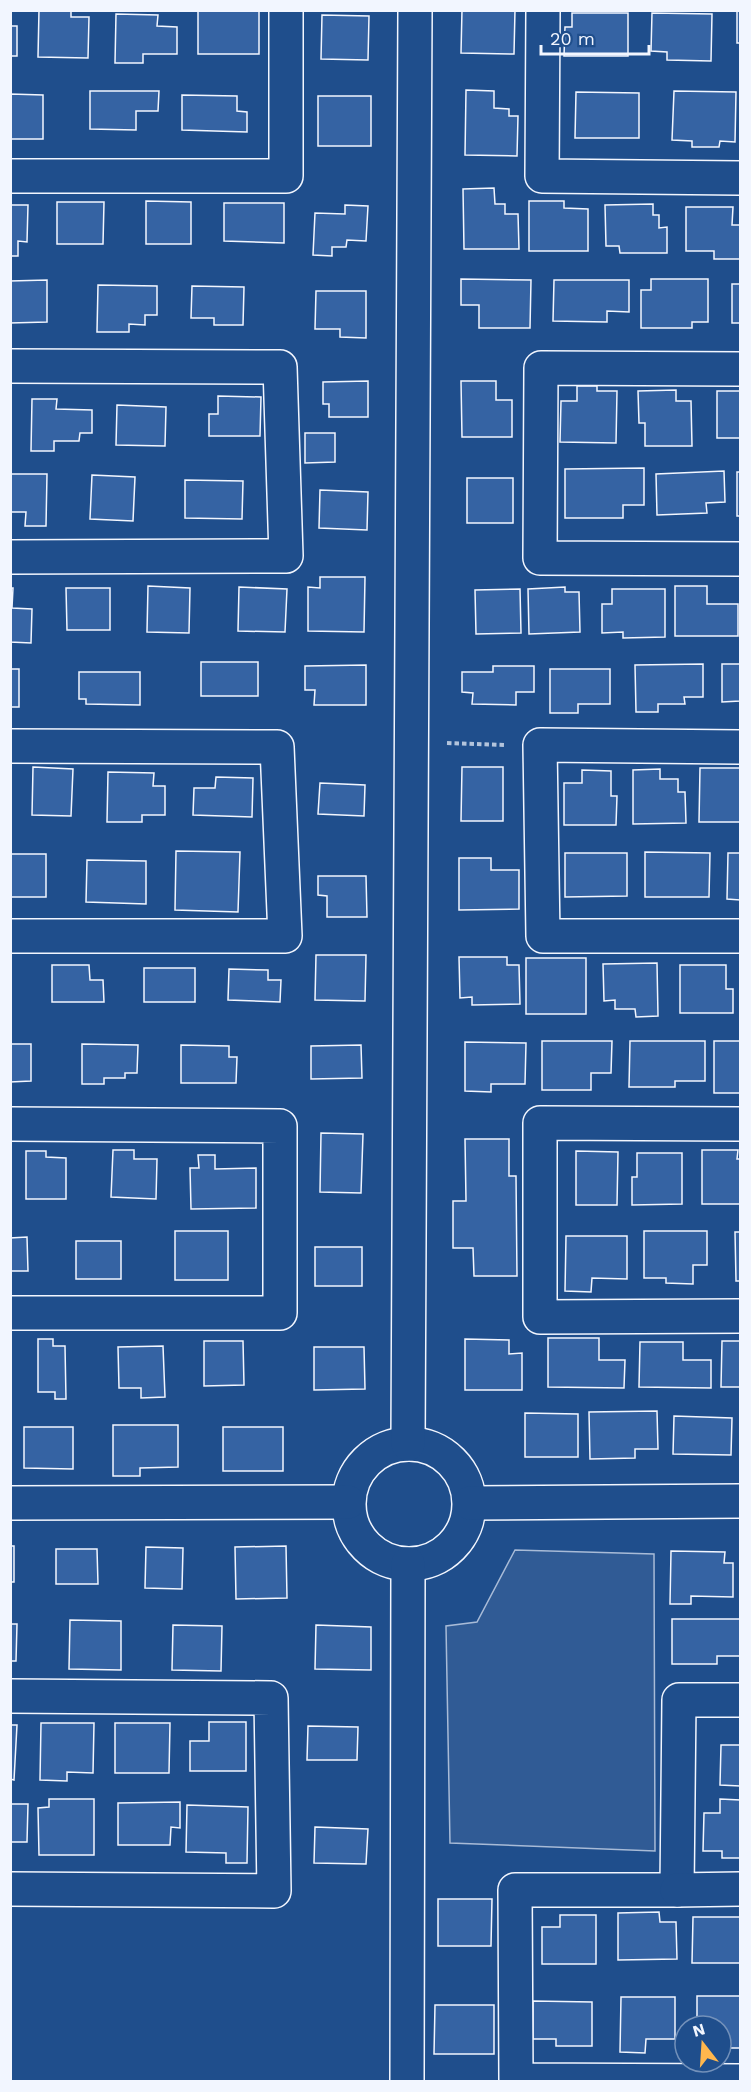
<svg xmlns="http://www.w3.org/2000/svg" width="751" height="2092" font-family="'Work Sans',sans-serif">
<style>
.built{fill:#305b95;stroke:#a8bbd7;stroke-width:1.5}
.building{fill:#3563a3;stroke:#f2f6ff;stroke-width:1.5}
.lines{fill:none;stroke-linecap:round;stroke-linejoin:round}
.minor-casing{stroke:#f2f6ff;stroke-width:36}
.path{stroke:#b3c4dc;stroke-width:4;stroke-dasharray:4.5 3;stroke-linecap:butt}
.minor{stroke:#1f4e8c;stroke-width:33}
</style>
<rect width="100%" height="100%" fill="#1f4e8c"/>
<polygon class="built" points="515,1550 654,1554 655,1851 450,1843 446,1626 477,1622"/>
<g class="building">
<polygon points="39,10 71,10 71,17 89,17 88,58 38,57"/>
<rect x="198" y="10" width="61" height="44"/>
<polygon points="462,10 515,10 514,54 461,53"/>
<rect x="737" y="11" width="3" height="32"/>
<polygon points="572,13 628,13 628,56 564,56 565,27 572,27"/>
<polygon points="652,13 712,14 711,61 667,60 667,52 651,51"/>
<polygon points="116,14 158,15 157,26 177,27 177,54 143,54 143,63 115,63"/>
<polygon points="322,15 369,16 368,60 321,59"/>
<rect x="10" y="26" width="7" height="30"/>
<polygon points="466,90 494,91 494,108 509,109 509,116 518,116 517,156 465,155"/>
<polygon points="90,91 159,91 158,111 136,111 136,130 90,129"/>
<polygon points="674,91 736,92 735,142 720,141 719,147 692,147 692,141 672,140"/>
<polygon points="576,92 639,93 639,138 575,138"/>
<polygon points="10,94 43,95 43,139 10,139"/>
<polygon points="182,95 237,96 237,111 247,112 247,132 182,130"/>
<rect x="318" y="96" width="53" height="50"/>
<polygon points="494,188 495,204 505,204 505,214 518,214 519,249 464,249 463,189"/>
<polygon points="146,201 191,202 191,244 146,244"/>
<polygon points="529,201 564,201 564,208 588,209 588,251 529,251"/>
<polygon points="57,202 104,202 103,244 57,244"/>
<polygon points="224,203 284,203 284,243 224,241"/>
<polygon points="653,204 653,215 659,215 659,228 667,227 667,253 620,253 619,246 606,246 605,205"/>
<polygon points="10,205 28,205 27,242 18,241 18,256 10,256"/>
<polygon points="345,205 368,206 366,241 347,240 346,247 332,247 332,256 313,255 315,213 345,214"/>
<polygon points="686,207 733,207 732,225 740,225 740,259 714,259 714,251 686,251"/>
<polygon points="461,279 531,280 530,328 479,328 479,305 461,305"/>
<polygon points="651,279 708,279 708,322 692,322 692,328 641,328 641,290 651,290"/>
<polygon points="47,280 47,322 10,323 10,281"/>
<polygon points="554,280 629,280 629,312 607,311 607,322 553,321"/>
<rect x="732" y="284" width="8" height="39"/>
<polygon points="98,285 157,286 157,315 145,315 145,325 129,324 129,332 97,332"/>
<polygon points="192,286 244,287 243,325 214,325 214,318 191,318"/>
<polygon points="316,291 366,291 366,338 340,337 340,329 315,329"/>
<polygon points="368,381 368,417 329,417 329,404 323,404 323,382"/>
<polygon points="461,381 496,381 496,400 512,400 512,437 462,437"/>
<polygon points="577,386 597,386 597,391 617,391 616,443 560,442 561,401 577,401"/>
<polygon points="676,390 676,401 691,401 692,446 645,446 645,423 639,423 638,391"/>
<rect x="717" y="391" width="23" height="47"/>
<polygon points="218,396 261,397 260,436 209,436 209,414 218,414"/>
<polygon points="32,399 57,399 56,409 92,410 92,433 80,433 79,441 54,441 54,451 31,451"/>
<polygon points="117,405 166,407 165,446 116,445"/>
<polygon points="305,433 335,433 335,462 305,463"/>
<polygon points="644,468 644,505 623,505 623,518 565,518 565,469"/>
<polygon points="724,471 725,502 706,503 707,513 657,515 656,474"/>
<rect x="737" y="472" width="3" height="44"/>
<polygon points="10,474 47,474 46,526 25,526 26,512 10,512"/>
<polygon points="92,475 135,477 133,521 90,519"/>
<rect x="467" y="478" width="46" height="45"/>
<polygon points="185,480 243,481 242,519 185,518"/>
<polygon points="320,490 368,492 367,530 319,528"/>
<polygon points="320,577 365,577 364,632 308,631 308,587 320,588"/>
<polygon points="148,586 190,588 189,633 147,632"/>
<polygon points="675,586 707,586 707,604 738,604 738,636 675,636"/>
<polygon points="239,587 287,589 285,632 238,631"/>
<polygon points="565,587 565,592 579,592 580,632 529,634 528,589"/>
<polygon points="10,588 13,588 12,608 32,609 31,643 10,642"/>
<polygon points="66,588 110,588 110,630 67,630"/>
<polygon points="520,589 521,633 476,634 475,590"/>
<polygon points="612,589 665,589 665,637 623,638 623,632 602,633 602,604 612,604"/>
<rect x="201" y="662" width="57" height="34"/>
<polygon points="703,664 703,697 684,697 685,704 658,704 658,712 636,712 635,665"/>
<polygon points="722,664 740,664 740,701 722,702"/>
<polygon points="366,665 366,705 314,705 315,690 305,690 305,666"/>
<polygon points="493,666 534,666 534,692 516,692 516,705 472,704 473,693 462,692 462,672 493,672"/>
<rect x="10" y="669" width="9" height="38"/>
<polygon points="550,669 610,669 610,704 578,704 578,713 550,713"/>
<polygon points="79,672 140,672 140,705 86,704 86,699 79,699"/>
<polygon points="33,767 73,769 71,816 32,815"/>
<polygon points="462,767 503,767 503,821 461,821"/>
<polygon points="700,768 740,768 740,822 699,822"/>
<polygon points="660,769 660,779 678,779 678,792 685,792 686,823 633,824 633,770"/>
<polygon points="582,770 611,771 611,796 617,796 616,825 564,825 564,783 582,783"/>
<polygon points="108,772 154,773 153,786 165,786 165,815 142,815 142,822 107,822"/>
<polygon points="216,777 253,778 252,817 193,815 194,788 215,788"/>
<polygon points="320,783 365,785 364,816 318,814"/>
<polygon points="176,851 240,852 238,912 175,910"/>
<polygon points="645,852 710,853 709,897 645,897"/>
<polygon points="565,853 627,853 627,896 565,897"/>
<polygon points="728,853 740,853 740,900 727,899"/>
<rect x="10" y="854" width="36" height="43"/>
<polygon points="459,858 491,858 491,870 519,870 519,909 459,910"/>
<polygon points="87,860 146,861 146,904 86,902"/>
<polygon points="318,876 366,876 367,917 327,917 327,896 318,895"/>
<polygon points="316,955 366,955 365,1001 315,1000"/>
<polygon points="459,957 507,957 507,965 519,965 520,1004 472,1005 472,997 460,998"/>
<rect x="526" y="958" width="60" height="56"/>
<polygon points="657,963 658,1016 636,1017 635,1009 615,1009 615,1000 604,1001 603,964"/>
<polygon points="52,965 89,965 90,980 103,980 104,1002 52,1002"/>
<polygon points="680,965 726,965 726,989 733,989 733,1013 680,1013"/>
<rect x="144" y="968" width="51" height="34"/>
<polygon points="229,969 268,970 268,980 281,980 280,1002 228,1000"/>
<polygon points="542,1041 612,1041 611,1073 591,1073 591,1090 542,1090"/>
<polygon points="630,1041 705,1041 705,1081 675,1081 675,1087 629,1087"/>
<rect x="714" y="1041" width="26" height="52"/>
<polygon points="465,1042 526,1043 525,1084 491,1084 491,1092 465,1091"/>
<polygon points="10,1044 31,1044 31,1081 10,1082"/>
<polygon points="82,1044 138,1045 137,1073 125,1073 125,1078 104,1078 104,1084 82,1084"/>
<polygon points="181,1045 229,1046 229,1057 237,1057 236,1083 181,1083"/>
<polygon points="361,1045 362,1078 311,1079 311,1046"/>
<polygon points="321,1133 363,1134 361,1193 320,1192"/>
<polygon points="465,1139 509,1139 509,1176 516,1176 517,1276 474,1276 473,1248 453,1248 453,1201 466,1201"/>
<polygon points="113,1150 134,1150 134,1159 157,1159 156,1199 111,1197"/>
<polygon points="702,1150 738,1150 737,1159 740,1159 740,1204 702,1204"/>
<polygon points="26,1151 46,1151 46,1157 66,1158 66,1199 26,1199"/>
<polygon points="576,1151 618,1152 617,1205 576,1205"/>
<polygon points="637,1153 682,1153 682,1204 632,1205 632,1177 637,1177"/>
<polygon points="198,1155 215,1155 215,1169 256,1168 256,1208 191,1209 190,1168 199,1168"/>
<rect x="175" y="1231" width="53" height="49"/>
<polygon points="644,1231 707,1231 707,1265 693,1265 693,1284 666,1283 666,1278 644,1278"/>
<polygon points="735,1232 740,1232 740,1281 736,1281"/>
<polygon points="566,1236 627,1236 627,1279 592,1278 591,1292 565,1291"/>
<polygon points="27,1237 28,1271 10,1271 10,1238"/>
<rect x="76" y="1241" width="45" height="38"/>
<rect x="315" y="1247" width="47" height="39"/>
<polygon points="548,1338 599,1338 599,1360 625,1360 624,1388 548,1387"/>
<polygon points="38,1339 53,1339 53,1346 65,1346 66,1399 55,1399 55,1392 38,1392"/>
<polygon points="465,1339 509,1340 509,1354 522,1353 522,1390 465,1390"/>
<polygon points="204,1341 243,1341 244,1385 204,1386"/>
<polygon points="722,1341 740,1341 740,1387 721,1387"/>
<polygon points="640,1342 683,1342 683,1360 711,1360 711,1388 639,1387"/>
<polygon points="163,1346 165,1397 141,1398 141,1388 119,1388 118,1347"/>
<polygon points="314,1347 364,1347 365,1389 314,1390"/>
<polygon points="657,1411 658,1449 635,1449 635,1458 590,1459 589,1412"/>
<polygon points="525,1413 578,1414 578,1457 525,1457"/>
<polygon points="674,1416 732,1418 731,1455 673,1454"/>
<polygon points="113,1425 178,1425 178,1467 140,1468 140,1476 113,1476"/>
<polygon points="24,1427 73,1427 73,1469 24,1468"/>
<rect x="223" y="1427" width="60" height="44"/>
<rect x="10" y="1546" width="4" height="36"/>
<polygon points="286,1546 287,1598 236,1599 235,1547"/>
<polygon points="146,1547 183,1548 182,1589 145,1588"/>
<polygon points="56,1549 97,1549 98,1584 56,1584"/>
<polygon points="671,1551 725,1552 724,1563 733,1563 733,1597 691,1596 691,1604 670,1604"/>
<polygon points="672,1619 740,1619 740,1656 717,1656 717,1664 672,1664"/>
<polygon points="70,1620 121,1621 121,1670 69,1669"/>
<polygon points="10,1624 17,1624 16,1661 10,1661"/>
<polygon points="173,1625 222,1626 221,1671 172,1670"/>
<polygon points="316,1625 371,1627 371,1670 315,1669"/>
<polygon points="209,1722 246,1722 246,1771 190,1771 190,1741 209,1741"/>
<polygon points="41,1723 94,1723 93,1773 67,1772 67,1781 40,1780"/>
<polygon points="115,1723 170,1723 169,1773 115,1773"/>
<polygon points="10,1725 17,1725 14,1780 10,1779"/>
<polygon points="308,1726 358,1727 357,1760 307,1760"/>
<polygon points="721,1745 740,1745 740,1786 720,1785"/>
<polygon points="49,1799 94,1799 94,1855 39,1855 38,1808 49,1807"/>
<polygon points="720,1799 740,1800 740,1858 722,1858 722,1851 703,1851 704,1813 720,1813"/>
<polygon points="180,1802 180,1828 171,1827 170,1845 118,1845 118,1803"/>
<polygon points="10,1804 28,1804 27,1842 10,1842"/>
<polygon points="187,1805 248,1807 247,1863 226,1863 226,1853 186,1852"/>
<polygon points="315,1827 368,1829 366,1864 314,1863"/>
<polygon points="438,1899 492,1899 491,1946 438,1946"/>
<polygon points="659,1912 660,1922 676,1922 677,1959 618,1960 618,1913"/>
<polygon points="560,1915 596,1915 596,1964 542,1964 542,1927 560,1927"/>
<polygon points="693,1917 740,1917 740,1963 692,1963"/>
<polygon points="697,1996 740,1996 740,2048 721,2048 721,2026 697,2026"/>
<polygon points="621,1997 675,1997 675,2039 646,2039 645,2053 620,2052"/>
<polygon points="533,2001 592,2002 592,2046 556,2046 556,2039 533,2039"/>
<polygon points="435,2005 494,2005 494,2054 434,2054"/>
</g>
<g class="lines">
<defs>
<g id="minor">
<polyline points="543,10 542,176 740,178"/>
<polyline points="10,176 286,176 286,10"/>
<polyline points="10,366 280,367 286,556 10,557"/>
<polyline points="740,369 541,368 540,558 740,559"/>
<polyline points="10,746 277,747 285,936 10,936"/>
<polyline points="740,747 540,745 543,936 740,936"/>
<polyline points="10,1124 280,1126 280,1313 10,1313"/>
<polyline points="740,1124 540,1123 540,1317 740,1316"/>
<circle cx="409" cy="1504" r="60"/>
<polyline points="408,1444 415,10"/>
<polyline points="10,1503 348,1502"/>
<polyline points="470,1503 740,1501"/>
<polyline points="10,1696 271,1698 274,1891 10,1889"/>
<polyline points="740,1700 679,1700 677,1890 515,1890 516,2080 740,2081"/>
<polyline points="677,1890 740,1889"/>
<polyline points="407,2082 408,1564"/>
</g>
</defs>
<use href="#minor" class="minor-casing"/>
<polyline class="path" points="447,743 506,745"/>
<use href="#minor" class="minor"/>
</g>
<rect width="751" height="2092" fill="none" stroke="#f2f6ff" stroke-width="24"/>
<g transform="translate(703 2044) rotate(343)"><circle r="28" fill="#1f4e8c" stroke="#7391ba" stroke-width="1.5"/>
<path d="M0-4.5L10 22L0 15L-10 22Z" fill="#ffb74d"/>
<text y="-9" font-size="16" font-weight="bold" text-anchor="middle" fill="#f2f6ff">N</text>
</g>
<path d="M541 45v9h108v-9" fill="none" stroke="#f2f6ff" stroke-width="3"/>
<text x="550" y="45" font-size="18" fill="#f2f6ff" stroke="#1f4e8c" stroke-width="4.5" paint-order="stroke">20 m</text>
</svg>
